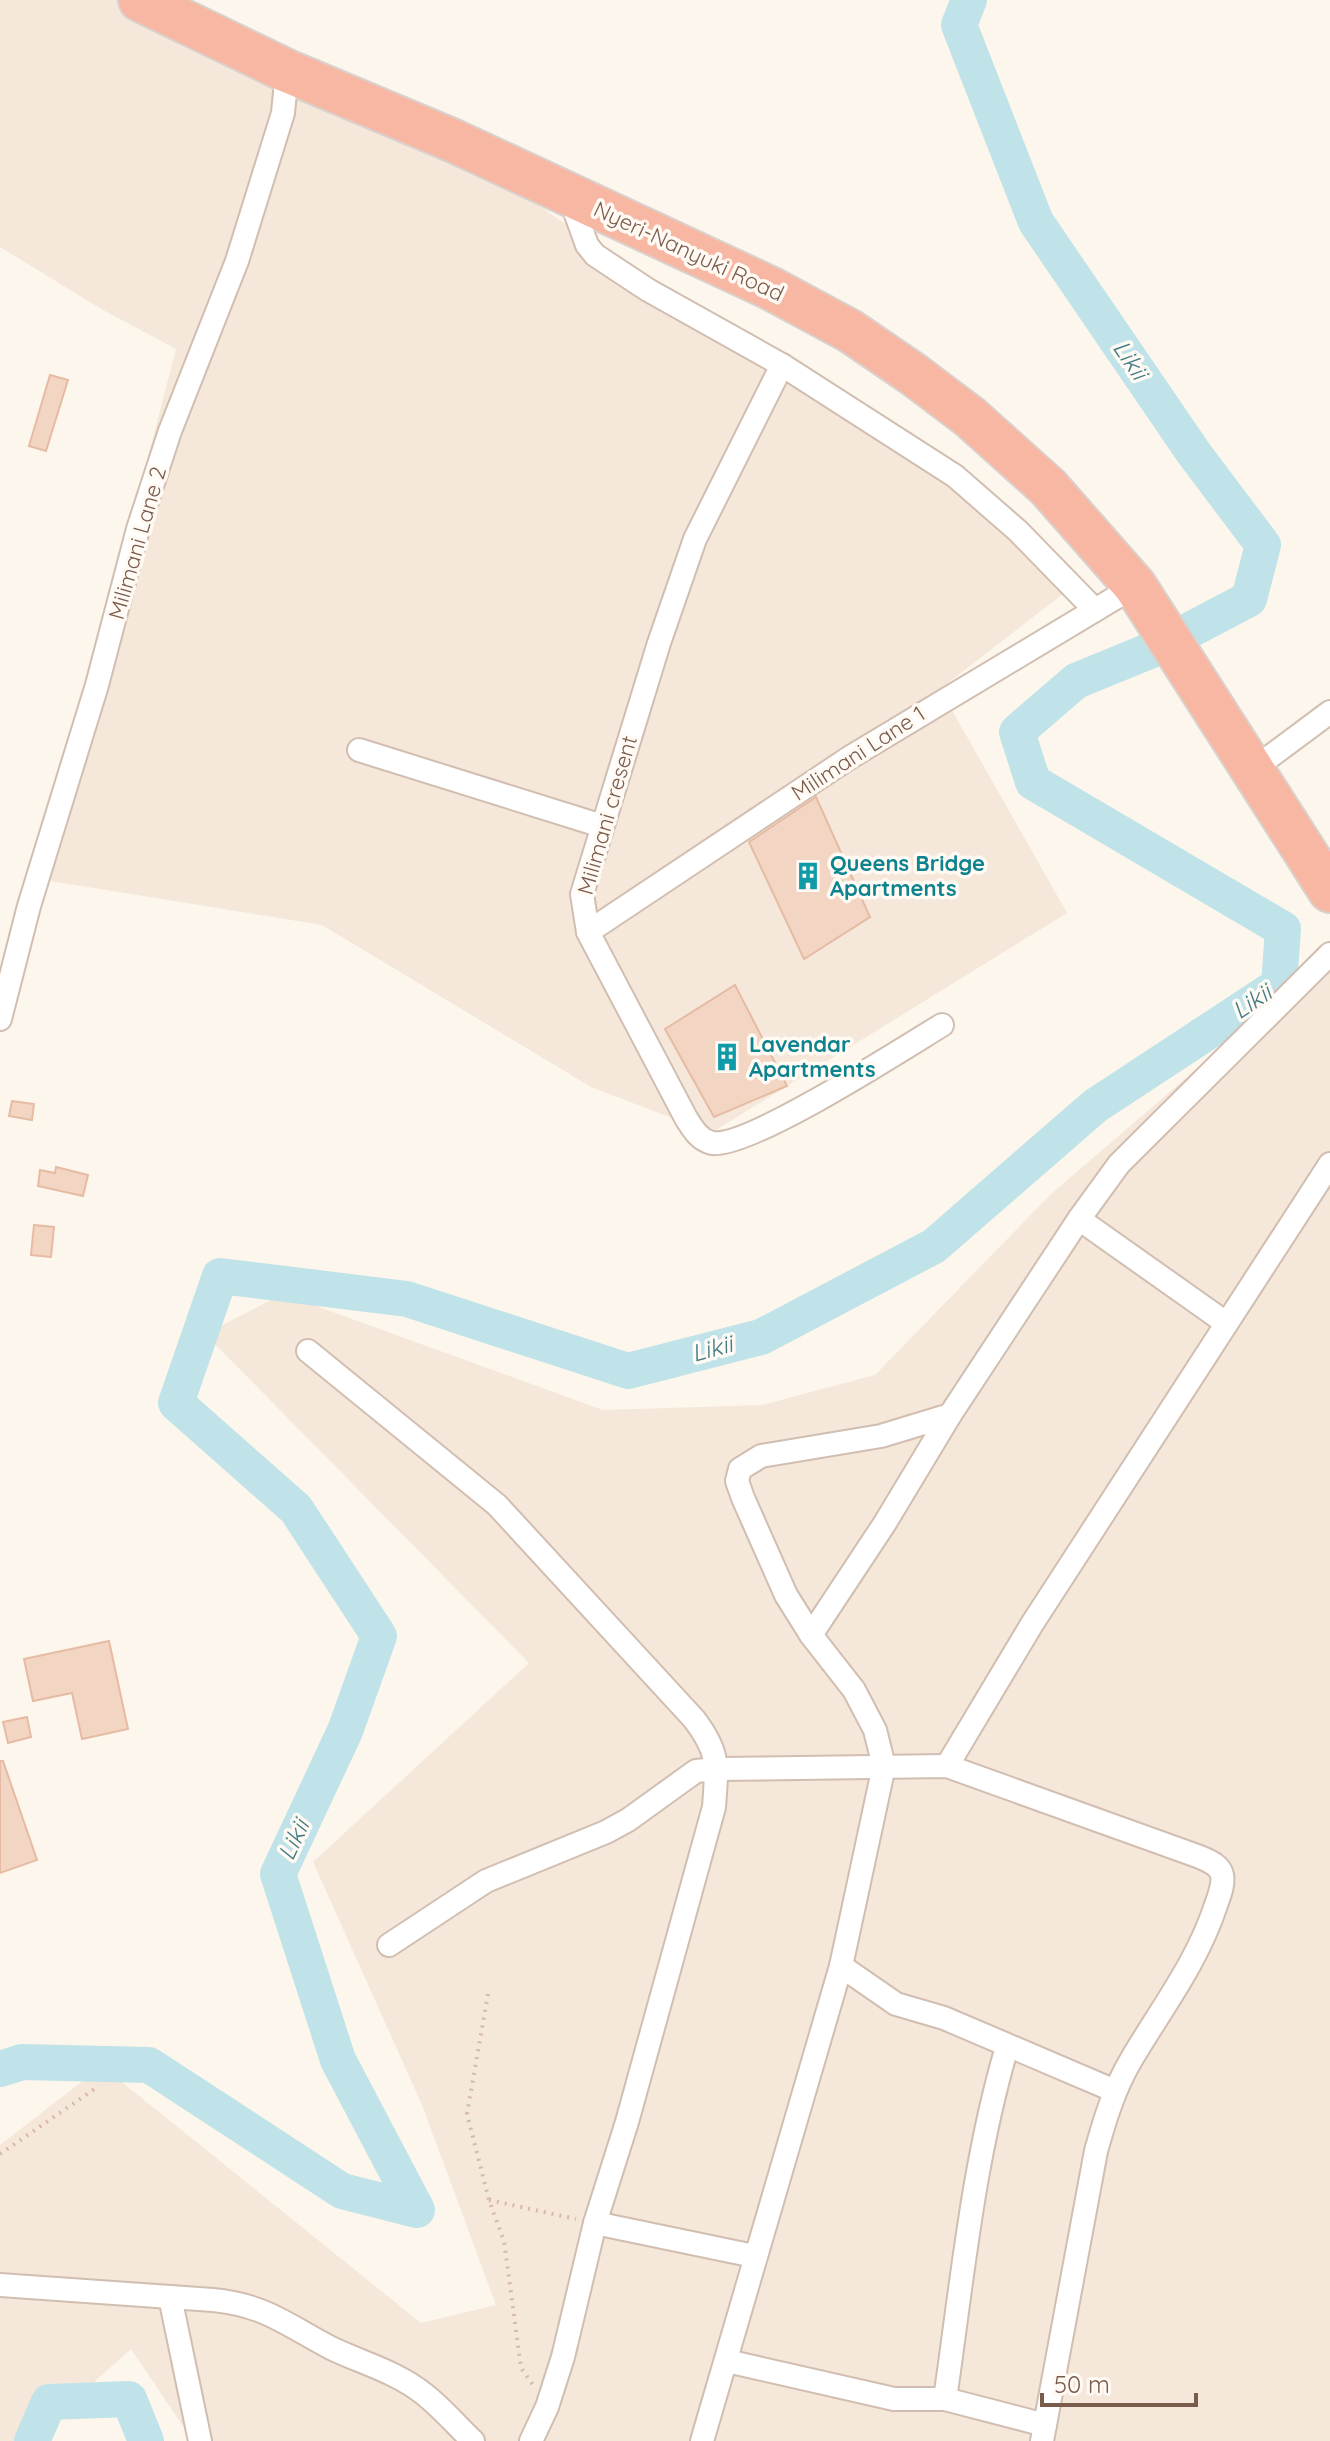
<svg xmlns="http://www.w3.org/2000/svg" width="1330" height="2441" font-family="Quicksand,sans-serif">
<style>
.residential{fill:#f5e8da}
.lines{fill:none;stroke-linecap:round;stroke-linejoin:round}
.river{stroke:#bfe3e8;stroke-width:36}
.building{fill:#f3d5c3;stroke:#e6bba3;stroke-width:2}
.street-casing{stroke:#d1beb0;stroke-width:26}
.highway-casing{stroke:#dad1cd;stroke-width:46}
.path{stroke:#d9b8a5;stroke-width:4;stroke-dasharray:2 6;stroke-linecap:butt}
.street{stroke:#fff;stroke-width:22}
.highway{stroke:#f7b7a3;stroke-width:42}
.labels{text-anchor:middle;stroke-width:7;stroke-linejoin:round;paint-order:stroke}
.street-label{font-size:22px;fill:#7a5c4d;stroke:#fffaf3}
.culture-label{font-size:22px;font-weight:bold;fill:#0d838f;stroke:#fffaf3;text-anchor:start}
.water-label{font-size:24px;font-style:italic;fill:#437c86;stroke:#fffaf3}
</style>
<rect width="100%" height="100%" fill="#fdf6ec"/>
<g class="residential">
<polygon points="0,0 122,0 529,199 653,284 970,474 1068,590 940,689 1067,913 711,1133 591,1087 322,925 38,879 176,349 103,310 0,247"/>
<polygon points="1330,954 1330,2441 193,2441 131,2349 28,2441 0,2441 0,2145 102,2066 421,2323 496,2305 422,2105 313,1862 529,1663 205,1334 283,1294 603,1410 762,1405 875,1375 1050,1195"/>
</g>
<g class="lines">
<g class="river">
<polyline points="0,2069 22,2062 149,2065 342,2191 417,2210 338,2060 278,1874 345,1731 379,1636 296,1509 176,1403 220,1276 407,1299 628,1371 761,1337 934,1246 1095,1106 1279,985 1283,929 1033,782 1017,732 1076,681 1154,649 1249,599 1263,545 1193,452 1036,222 959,25 969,0"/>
<polyline points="32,2441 49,2402 129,2399 146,2441"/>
</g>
</g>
<g class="building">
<polygon points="50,375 68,380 46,451 29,446"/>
<polygon points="816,797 870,917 804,959 749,842"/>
<polygon points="735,985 787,1086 714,1117 665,1029"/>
<polygon points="12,1101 34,1104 32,1120 9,1116"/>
<polygon points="56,1167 88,1175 83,1196 38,1186 40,1170 55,1173"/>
<polygon points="34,1225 54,1227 51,1257 31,1255"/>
<polygon points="109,1641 128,1729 82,1739 72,1693 33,1701 24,1659"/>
<polygon points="27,1717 31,1737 8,1743 3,1722"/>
<polygon points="0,1761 3,1761 37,1860 0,1873"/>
</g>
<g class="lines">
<defs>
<g id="street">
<polyline points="569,195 587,245 595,255 648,290 782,365 955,476 1018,531 1095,610"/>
<path d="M782 365 695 539 659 643 582 894 588 932 686 1118C693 1129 699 1140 712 1143 748 1149 904 1048 942 1025"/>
<polyline points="359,750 602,826"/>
<polyline points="1252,770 1330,712"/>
<polyline points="588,932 849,758 1135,586"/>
<polyline points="0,1019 29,906 97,685 138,529 170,431 237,261 283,113 287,71"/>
<polyline points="1079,1219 1226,1323"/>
<path d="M308 1351 497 1505 694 1719C720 1753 717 1766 714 1807L627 2122 595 2223 563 2357 547 2407 531 2441"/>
<polyline points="811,1635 885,1523 950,1415"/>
<polyline points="947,1766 1032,1624 1330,1164"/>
<path d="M389 1945 486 1881 606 1832 628 1820 696 1771 717 1769 947 1766 1200 1857C1209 1861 1220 1865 1222 1875 1224 1885 1219 1896 1216 1905 1197 1963 1161 2009 1131 2060 1114 2089 1105 2119 1096 2151L1042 2441"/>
<polyline points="841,1966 896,2004 944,2018 1115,2091"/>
<polyline points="595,2223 754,2256"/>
<path d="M0 2285 213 2300C265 2305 287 2325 331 2348 362 2363 397 2372 424 2394 442 2408 457 2426 473 2441"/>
<polyline points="170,2297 200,2441"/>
<polyline points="727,2361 894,2399 945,2399 1045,2425"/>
<path d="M945 2399C962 2282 973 2162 1007 2047"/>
<polyline points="702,2441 841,1966 884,1766 875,1730 854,1690 811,1635 786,1595 743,1498 737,1481 740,1469 761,1456 881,1436 950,1415 1079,1219 1119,1164 1330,954"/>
</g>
<polyline id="highway" points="140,0 287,71 454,141 770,288 850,331 913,374 970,417 1048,487 1135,586 1330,891"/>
</defs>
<use href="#street" class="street-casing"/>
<use href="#highway" class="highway-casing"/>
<g class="path">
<polyline points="488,1994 467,2114 489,2200 504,2241 521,2368 533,2385"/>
<polyline points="0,2154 99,2086"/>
<polyline points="489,2200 576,2219"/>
</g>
<use href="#street" class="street"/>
<use href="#highway" class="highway"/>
</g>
<defs>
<symbol id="building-bare" viewBox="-9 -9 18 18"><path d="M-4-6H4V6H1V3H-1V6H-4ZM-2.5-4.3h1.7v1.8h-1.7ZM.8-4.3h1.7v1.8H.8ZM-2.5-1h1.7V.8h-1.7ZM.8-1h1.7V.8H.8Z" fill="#0f9aa8" stroke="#fffaf3" stroke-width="2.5" paint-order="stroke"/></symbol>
</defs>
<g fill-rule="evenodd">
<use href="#building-bare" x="788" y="856" width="40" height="40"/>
<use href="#building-bare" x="707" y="1037" width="40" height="40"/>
</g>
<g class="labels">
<g class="street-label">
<text transform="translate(689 251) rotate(25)" y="8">Nyeri-Nanyuki Road</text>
<text transform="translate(137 543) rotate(-74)" y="8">Milimani Lane 2</text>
<text transform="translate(858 753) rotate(-33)" y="8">Milimani Lane 1</text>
<text transform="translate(607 815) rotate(-74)" y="8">Milimani cresent</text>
</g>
<g class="culture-label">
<text x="830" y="871">Queens Bridge<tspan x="830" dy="25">Apartments</tspan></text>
<text x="749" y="1052">Lavendar<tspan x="749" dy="25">Apartments</tspan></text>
</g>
<g class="water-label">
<text transform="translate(1130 360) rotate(56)" y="8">Likii</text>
<text transform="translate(1252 1002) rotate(-34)" y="8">Likii</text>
<text transform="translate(712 1349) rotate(-15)" y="8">Likii</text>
<text transform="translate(294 1840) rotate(-65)" y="8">Likii</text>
</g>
</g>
<path d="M1042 2393v12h154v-12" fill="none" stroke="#7a5c4d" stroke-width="4"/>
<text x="1054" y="2393" font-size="24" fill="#7a5c4d" stroke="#fffaf3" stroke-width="6" paint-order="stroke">50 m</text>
</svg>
